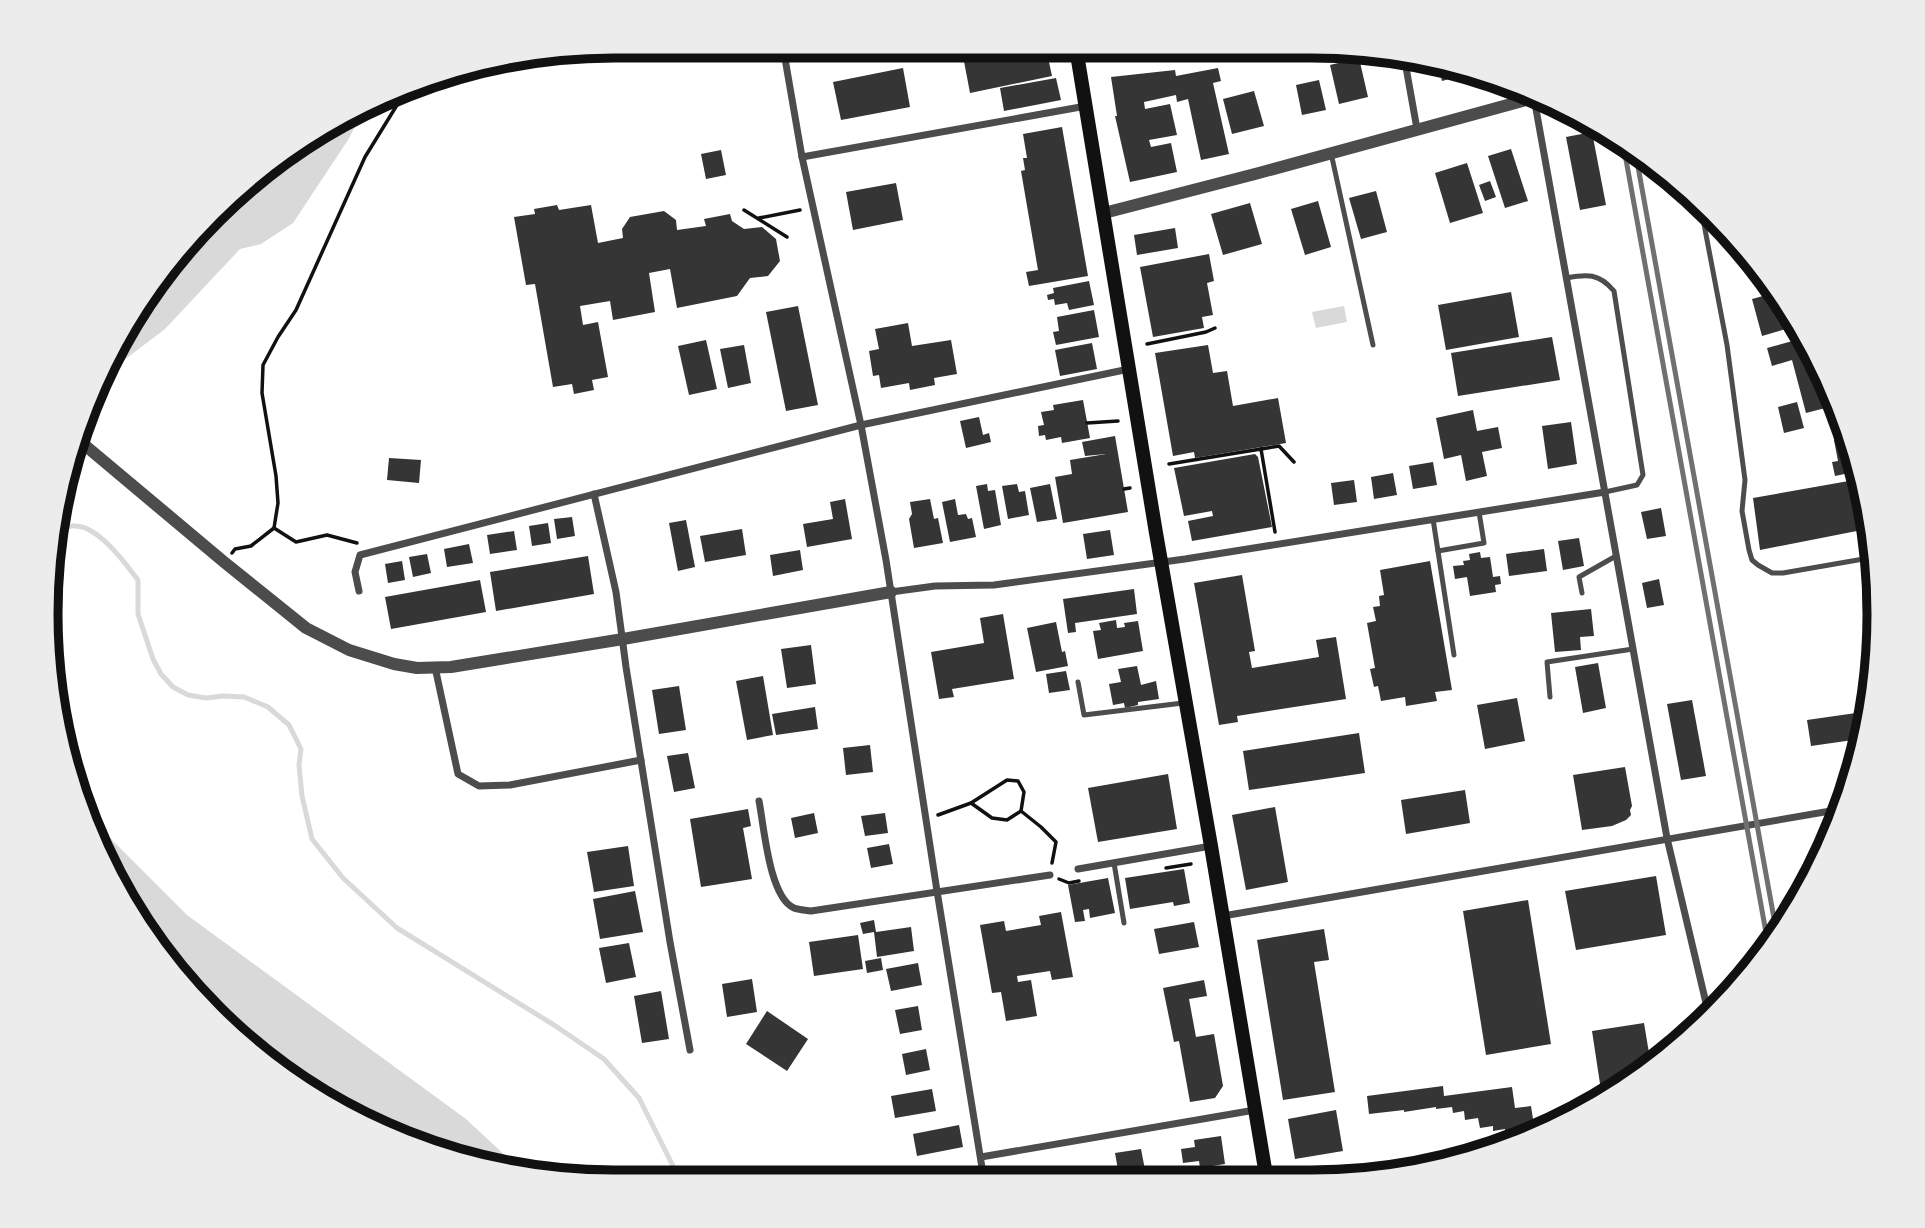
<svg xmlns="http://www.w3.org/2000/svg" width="1925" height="1228" font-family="'Open Sans',sans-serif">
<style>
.water{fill:#d9d9d9}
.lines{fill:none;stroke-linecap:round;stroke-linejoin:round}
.stream{stroke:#d9d9d9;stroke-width:5}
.building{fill:#353535}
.path{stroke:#111;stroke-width:3.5}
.service{stroke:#4c4c4c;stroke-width:5}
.minor{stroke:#4c4c4c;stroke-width:7}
.tertiary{stroke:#4c4c4c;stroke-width:12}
.secondary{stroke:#111;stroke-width:14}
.rail{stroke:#707070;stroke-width:5}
.rim{fill:none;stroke:#111;stroke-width:9}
</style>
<rect width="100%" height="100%" fill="#fff"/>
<g class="water">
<polygon points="365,108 348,140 293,223 261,244 240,249 165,329 107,373 163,268 298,142"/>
<polygon points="1344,306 1347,322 1316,328 1312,312"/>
<polygon points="82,798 110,838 187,915 466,1119 525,1174 396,1139 313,1091 257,1053 141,930"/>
</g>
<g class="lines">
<path class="stream" d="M59 529C64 528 71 525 76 526 99 527 125 563 138 580V614L153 659 161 674 173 687 188 695 206 698 223 696 244 697 268 707 289 725 301 749 299 765 302 796 312 839 343 878 397 928 554 1025 604 1059 639 1098 679 1178"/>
</g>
<g class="building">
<polygon points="1000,48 1046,48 1052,76 970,93 963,56"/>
<polygon points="1359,58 1368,97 1339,104 1330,65"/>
<polygon points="1438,65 1466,72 1467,74 1442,81"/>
<polygon points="903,68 910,107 841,120 833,82"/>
<polygon points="1218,68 1221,81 1213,83 1229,154 1201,160 1188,99 1177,102 1176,95 1144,102 1145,109 1170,104 1177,135 1149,140 1151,147 1171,143 1177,172 1130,182 1115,116 1117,116 1111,77 1175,70 1176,76"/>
<polygon points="1056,78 1061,100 1004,111 1000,88"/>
<polygon points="1319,80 1326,110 1302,115 1296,85"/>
<polygon points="1254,91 1264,126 1232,134 1223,99"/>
<polygon points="1062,127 1088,276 1029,286 1026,272 1038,270 1021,171 1025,170 1023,158 1027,158 1023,134"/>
<polygon points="1592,132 1606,205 1580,210 1566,137"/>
<polygon points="1511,149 1528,201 1505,208 1488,156"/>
<polygon points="721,150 726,175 706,179 701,154"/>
<polygon points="1467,163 1483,213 1450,223 1435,173"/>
<polygon points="1490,181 1496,197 1485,201 1479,185"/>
<polygon points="896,183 903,220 853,230 846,192"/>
<polygon points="1376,191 1387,232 1361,239 1349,198"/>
<polygon points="1318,201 1331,247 1305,255 1291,209"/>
<polygon points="1250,203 1262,244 1223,255 1211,214"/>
<polygon points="557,205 559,210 591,205 598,243 623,238 622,229 630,217 664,211 676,220 677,230 706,226 704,219 730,214 732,221 744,229 762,227 776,239 780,261 768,276 750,278 737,296 677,308 670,269 649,273 655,312 613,320 610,301 580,306 583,325 598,322 608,377 592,380 594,390 574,394 572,384 553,387 535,284 526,285 514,217 535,214 534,209"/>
<polygon points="1175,228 1178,248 1137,255 1134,235"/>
<polygon points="1209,254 1214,281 1207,283 1213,315 1202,317 1204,328 1153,337 1140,267"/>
<polygon points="1089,281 1094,305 1069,310 1067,303 1055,305 1054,299 1048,300 1047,295 1054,293 1053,288"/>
<polygon points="1773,287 1800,325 1762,336 1752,299 1774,293"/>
<polygon points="1511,292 1519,337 1446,350 1438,305"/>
<polygon points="798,306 818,405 786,411 766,312"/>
<polygon points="1094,310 1099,337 1056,345 1053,332 1059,331 1057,317"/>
<polygon points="908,323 912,346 951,340 957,374 934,378 935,385 910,390 909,383 881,388 879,375 873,376 869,351 879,349 875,329"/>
<polygon points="1552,337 1560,380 1458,396 1451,353"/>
<polygon points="1807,337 1837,405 1806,413 1792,360 1772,366 1767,348"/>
<polygon points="706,340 717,389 689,395 678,346"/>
<polygon points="1092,343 1097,369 1060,376 1055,350"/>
<polygon points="744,345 751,383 728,388 720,349"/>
<polygon points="1208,345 1213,373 1227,371 1233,406 1278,398 1286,443 1195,458 1194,452 1173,456 1155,353"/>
<polygon points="1083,400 1090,438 1062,443 1061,437 1046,440 1045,435 1039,436 1038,426 1044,425 1041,412 1054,410 1053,405"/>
<polygon points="1797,402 1804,428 1784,433 1778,407"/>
<polygon points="1473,410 1477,431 1498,427 1502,448 1482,452 1487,476 1466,481 1461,455 1444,459 1436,418"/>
<polygon points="979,417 983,435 989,433 991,442 966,448 960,421"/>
<polygon points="1571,422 1577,464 1548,469 1542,426"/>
<polygon points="1115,436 1128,512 1063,523 1055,477 1072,474 1070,460 1106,454 1085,456 1082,442"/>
<polygon points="1851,436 1859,471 1835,476 1832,462 1838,461 1834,440"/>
<polygon points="1255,454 1258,457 1272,527 1192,541 1188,521 1213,516 1212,511 1184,516 1174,468"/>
<polygon points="389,458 421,460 419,483 387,480"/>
<polygon points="1433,462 1437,485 1413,489 1409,466"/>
<polygon points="1393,473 1397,495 1374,499 1371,477"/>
<polygon points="1860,479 1872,528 1760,550 1753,498"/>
<polygon points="1354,480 1357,502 1334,505 1331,483"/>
<polygon points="987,484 988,491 995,490 1001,525 984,529 976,486"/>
<polygon points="1017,484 1019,492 1025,491 1029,515 1008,519 1002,486"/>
<polygon points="1050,484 1057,519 1037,522 1030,488"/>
<polygon points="845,499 852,539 807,547 803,524 833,519 830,502"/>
<polygon points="930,499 934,519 938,518 943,543 914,548 909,519 912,514 910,502"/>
<polygon points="955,499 958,515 966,514 968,519 972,518 976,537 950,542 942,502"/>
<polygon points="1661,508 1666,536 1647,539 1641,512"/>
<polygon points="572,517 575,536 557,539 554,519"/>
<polygon points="686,520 695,567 678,571 669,523"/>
<polygon points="548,523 551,543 532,546 529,526"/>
<polygon points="742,529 746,555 705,562 700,536"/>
<polygon points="1110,530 1114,555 1087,559 1083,534"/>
<polygon points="514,531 517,550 490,554 487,535"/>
<polygon points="1579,538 1584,566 1563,570 1558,541"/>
<polygon points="469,544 473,563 447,567 444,549"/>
<polygon points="1544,549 1547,571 1509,576 1506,554"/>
<polygon points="800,550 803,570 773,576 770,555"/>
<polygon points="1480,552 1481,558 1490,557 1493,577 1500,576 1501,584 1495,585 1496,592 1470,596 1467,577 1455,579 1453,566 1464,565 1463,561 1470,560 1469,554"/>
<polygon points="427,554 431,573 413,577 409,557"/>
<polygon points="588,556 594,594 496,611 490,572"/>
<polygon points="402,561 405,580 388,583 385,564"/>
<polygon points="1430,561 1452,690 1435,692 1437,701 1406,706 1405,697 1381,701 1378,686 1374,687 1370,669 1375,668 1367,623 1376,621 1373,607 1380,606 1379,596 1384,595 1380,570"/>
<polygon points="1242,575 1255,651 1249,652 1252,668 1319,657 1316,640 1336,637 1346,699 1237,716 1238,722 1219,725 1194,583"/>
<polygon points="1659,579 1664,605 1647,608 1642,583"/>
<polygon points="480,580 486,612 391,629 385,597"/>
<polygon points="1134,589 1137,614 1075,623 1076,632 1068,633 1063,599"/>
<polygon points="1591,609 1594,636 1580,637 1581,650 1555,652 1551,613"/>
<polygon points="1003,614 1014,679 952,689 954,697 939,699 931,652 984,643 980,618"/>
<polygon points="1116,620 1117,628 1125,627 1124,623 1138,621 1143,651 1098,659 1093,631 1101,630 1099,623"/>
<polygon points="1056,622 1062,652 1065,651 1068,666 1036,672 1027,628"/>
<polygon points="811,645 816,684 787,688 781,649"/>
<polygon points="1598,663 1606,708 1583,713 1575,667"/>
<polygon points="1137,666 1141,685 1156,681 1159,699 1138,702 1138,705 1125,708 1124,703 1113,705 1109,684 1121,682 1118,669"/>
<polygon points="1066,671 1070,690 1049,693 1046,674"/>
<polygon points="763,676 773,735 747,740 736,681"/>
<polygon points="679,686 686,730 659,734 652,690"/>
<polygon points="1517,698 1525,741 1485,749 1477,705"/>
<polygon points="1692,700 1706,776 1681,780 1667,704"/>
<polygon points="815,707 818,729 776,735 772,714"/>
<polygon points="1856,713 1860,739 1811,746 1807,720"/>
<polygon points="1359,733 1365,773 1249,790 1243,751"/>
<polygon points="870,745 873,772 846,775 843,748"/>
<polygon points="688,753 695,788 674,792 667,756"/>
<polygon points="1625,767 1632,806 1630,810 1631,815 1626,820 1612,826 1582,830 1573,775"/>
<polygon points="1168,774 1177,829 1098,842 1088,788"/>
<polygon points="1465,790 1470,823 1406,834 1401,800"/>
<polygon points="1275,807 1288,882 1246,890 1232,815"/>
<polygon points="748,809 751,826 743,828 752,879 701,887 690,819"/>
<polygon points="814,813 818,833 795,838 791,818"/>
<polygon points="885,813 888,833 865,836 861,816"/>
<polygon points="889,844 893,864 871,868 867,848"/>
<polygon points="628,846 634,886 594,892 587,852"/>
<polygon points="1184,869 1190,903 1174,906 1173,902 1130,909 1125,878"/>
<polygon points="1656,876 1666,935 1576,950 1565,891"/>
<polygon points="1108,878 1115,913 1090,918 1089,909 1083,910 1085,921 1075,922 1068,885"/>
<polygon points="635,891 643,932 600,939 593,899"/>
<polygon points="1528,900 1551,1044 1486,1055 1463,911"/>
<polygon points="1061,912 1073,977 1052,980 1050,971 1017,976 1018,982 1031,980 1037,1016 1006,1021 1001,992 992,993 980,925 1004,921 1006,931 1041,925 1039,916"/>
<polygon points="874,920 876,932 911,927 914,951 877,957 874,932 863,934 860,923"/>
<polygon points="1194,922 1199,947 1159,954 1154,929"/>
<polygon points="1324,929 1329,960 1314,962 1335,1092 1283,1100 1257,940"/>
<polygon points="858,935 863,969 814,976 809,942"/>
<polygon points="629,943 636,977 606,983 599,948"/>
<polygon points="881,958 883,970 867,973 865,961"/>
<polygon points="918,963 922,985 891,991 886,969"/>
<polygon points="752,979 757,1012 727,1017 722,984"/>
<polygon points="1204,980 1207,996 1189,999 1196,1037 1214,1034 1223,1086 1215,1098 1190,1102 1179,1041 1174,1042 1163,988"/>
<polygon points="661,991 669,1039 642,1043 634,996"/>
<polygon points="918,1006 922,1030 900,1034 895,1010"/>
<polygon points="767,1011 808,1039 787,1071 746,1044"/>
<polygon points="1644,1023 1651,1065 1602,1097 1592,1031"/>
<polygon points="926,1049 930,1070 906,1075 902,1054"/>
<polygon points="1443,1086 1444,1096 1512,1087 1515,1108 1531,1106 1533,1119 1555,1116 1556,1126 1520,1140 1520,1138 1506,1140 1505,1129 1493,1131 1493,1126 1480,1128 1478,1118 1465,1120 1464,1111 1453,1113 1452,1107 1436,1109 1436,1107 1404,1112 1404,1110 1369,1114 1367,1096"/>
<polygon points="932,1089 936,1111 895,1118 891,1096"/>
<polygon points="1336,1110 1343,1151 1295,1159 1288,1119"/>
<polygon points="959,1125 963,1147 917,1156 913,1134"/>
<polygon points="1221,1136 1225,1164 1200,1168 1199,1161 1183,1163 1181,1149 1195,1147 1194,1140"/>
<polygon points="1141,1149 1147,1180 1114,1180 1112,1171 1118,1170 1115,1153"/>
<polygon points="1048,1173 1050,1180 1017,1180 1017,1178"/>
</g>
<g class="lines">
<g class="path">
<polyline points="744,210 787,237"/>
<polyline points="759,218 800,210"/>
<polyline points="1147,344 1206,332 1215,328"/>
<polyline points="1087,423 1118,421"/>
<polyline points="1261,449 1279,446 1294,462"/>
<polyline points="1169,464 1261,449 1275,532"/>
<polyline points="1124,489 1130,488"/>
<polyline points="274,528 296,542 327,535 357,543"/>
<polyline points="232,553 235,549 251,546 274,528 278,503 276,476 262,393 263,365 278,337 296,310 365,157 397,105 403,90"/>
<polyline points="971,803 992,818 1007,820 1021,811 1041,827 1056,842 1052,863"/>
<polyline points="938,815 971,803 1007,780 1018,781 1024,792 1021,811"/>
<polyline points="1166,868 1191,864"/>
<polyline points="1059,879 1069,883 1079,881"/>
</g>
<g class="service">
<polyline points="1331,153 1373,345"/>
<polyline points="1700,203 1727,345 1745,480 1742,511 1749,550 1752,560 1758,565 1772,573 1783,573 1875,557"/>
<path d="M1566 278C1587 274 1599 273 1614 291L1643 475 1637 485 1605 492"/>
<polyline points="1433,519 1454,655"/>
<polyline points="1438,551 1484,543 1479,512"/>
<polyline points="1582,593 1579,577 1616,556"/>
<polyline points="1078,682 1084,715 1183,703"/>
<polyline points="1550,697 1547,662 1633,649"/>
<polyline points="1114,863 1124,923"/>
</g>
<g class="minor">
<polyline points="783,47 802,157 861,425 886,560 937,891 984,1180"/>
<polyline points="1404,56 1417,129"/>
<polyline points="1534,98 1667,838 1706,1003"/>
<polyline points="802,157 1086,106"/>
<polyline points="594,494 616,592 626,667 670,942 690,1050"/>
<polyline points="359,591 355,572 360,555 861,425 1129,369"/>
<polyline points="891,592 935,586 994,585 1185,559 1605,492"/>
<polyline points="435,667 458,774 479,786 510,785 641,760"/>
<path d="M759 801C764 826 769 897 794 908 799 910 806 910 811 911L1050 875"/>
<polyline points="1078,869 1211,846"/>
<polyline points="1223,916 1842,809"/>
<polyline points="981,1157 1255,1110"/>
</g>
<g class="tertiary">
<polyline points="1104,213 1255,174 1541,96"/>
<polyline points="75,437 224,562 306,628 349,650 394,664 417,668 451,667 623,639 891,592"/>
</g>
<polyline class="secondary" points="1076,48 1156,533 1211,846 1267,1181"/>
<g class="rail">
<polyline points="1623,143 1769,949"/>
<polyline points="1635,150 1777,935"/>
</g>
</g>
<path d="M0 0H1925V1228H0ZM614 58H1311A556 556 0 0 1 1867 614V614A556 556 0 0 1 1311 1170H614A556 556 0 0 1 58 614V614A556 556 0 0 1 614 58Z" fill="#ececec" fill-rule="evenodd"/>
<path class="rim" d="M614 58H1311A556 556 0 0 1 1867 614V614A556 556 0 0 1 1311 1170H614A556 556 0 0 1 58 614V614A556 556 0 0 1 614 58Z"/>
</svg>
